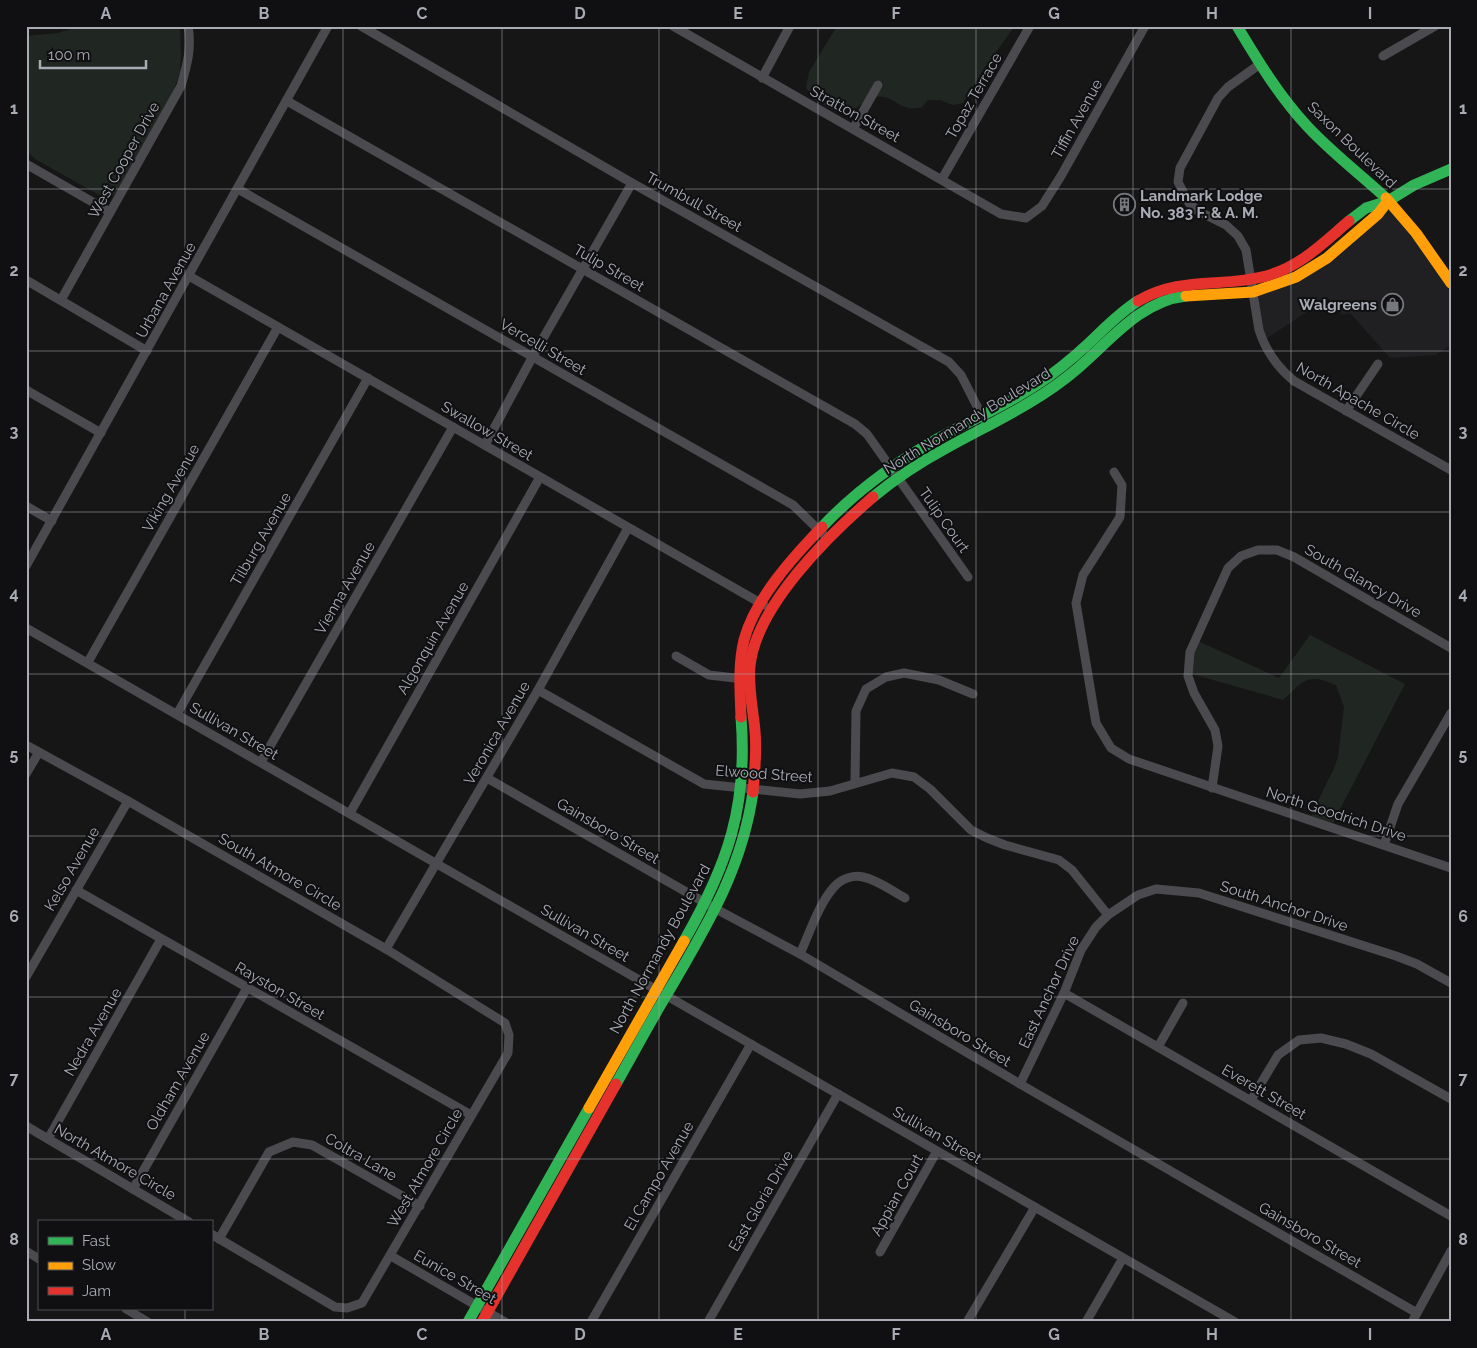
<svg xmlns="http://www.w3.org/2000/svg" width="1477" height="1348" font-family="Raleway,sans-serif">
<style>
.built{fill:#202022}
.green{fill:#202621}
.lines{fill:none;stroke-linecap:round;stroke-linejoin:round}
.street{stroke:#4b4b4f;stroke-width:9}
.fast{stroke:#30b455;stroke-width:11}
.slow{stroke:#ff9f0a;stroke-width:11}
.jam{stroke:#e5322d;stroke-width:11}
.grid{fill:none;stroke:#a9acb5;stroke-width:1;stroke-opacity:0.55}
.labels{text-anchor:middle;stroke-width:4;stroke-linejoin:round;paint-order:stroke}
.street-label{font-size:15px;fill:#a9acb5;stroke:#101012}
.poi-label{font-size:15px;font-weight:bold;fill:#a9acb5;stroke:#101012;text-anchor:start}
.neatline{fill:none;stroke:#a9acb5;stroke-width:2}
.grid-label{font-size:16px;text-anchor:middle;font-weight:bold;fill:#a9acb5}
</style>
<rect width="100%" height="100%" fill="#161616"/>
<polygon class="built" points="1388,207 1431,260 1451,290 1451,345 1436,355 1390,358 1350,313 1342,315 1328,298 1266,339 1262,329 1257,295 1272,291"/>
<g class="green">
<polygon points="82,26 180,26 181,55 180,73 169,102 118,191 108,200 35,159 26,150 26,36 57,33"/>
<path d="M837 26H1015L985 67 963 103 953 105 940 100H928L922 107C900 114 893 93 876 97L883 83 877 80 865 101 855 109 836 112 811 97 806 87 809 72Z"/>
<path d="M1310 635 1405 684 1333 823 1311 816 1329 778 1333 771 1338 757 1344 707 1336 685C1307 672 1303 681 1283 700L1192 674 1193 652 1198 641 1279 678Z"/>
</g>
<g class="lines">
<g class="street">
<polyline points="361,26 632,183 949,362 961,375 984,420"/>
<polyline points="673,26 1001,214 1026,218 1042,206 1061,176 1145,26"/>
<polyline points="1383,56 1435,26"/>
<path d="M1260 64 1228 87 1218 98 1180 168 1178 182 1189 203 1198 211 1226 225 1238 236 1246 250 1259 330C1266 352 1277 367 1294 381L1451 470"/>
<polyline points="762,78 790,26"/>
<polyline points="287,101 855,424 867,434 968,577"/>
<polyline points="853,129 878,85"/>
<polyline points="26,164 110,212"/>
<polyline points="942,179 1030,26"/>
<polyline points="238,189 793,505 827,538"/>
<polyline points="189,276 764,605"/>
<polyline points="26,280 147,351"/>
<path d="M61 300 181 86C187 65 192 48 188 26"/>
<polyline points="26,390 101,433"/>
<polyline points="1346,411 1378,364"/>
<polyline points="485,445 533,356 632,183"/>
<polyline points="1114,472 1122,485 1120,517 1083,575 1076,603 1096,723 1111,748 1129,759 1451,868"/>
<polyline points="26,506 52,521"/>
<polyline points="26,566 328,26"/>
<polyline points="26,628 1235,1322"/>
<polyline points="676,656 709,675 744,679"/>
<polyline points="88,662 278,327"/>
<polyline points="538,690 704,784 800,794 830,791 892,773 914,777 930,789 971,830 987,838 1005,845 1059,860 1072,870 1108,915"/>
<polyline points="177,714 368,378"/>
<polyline points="26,745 128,801 386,949 505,1023 509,1035 508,1053 362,1303 347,1308 335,1307 211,1234"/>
<polyline points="261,762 453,427"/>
<polyline points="26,774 39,752"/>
<polyline points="487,778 716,909 800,954 1020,1084 1417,1313"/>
<polyline points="855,782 856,711 866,689 886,677 904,673 939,680 973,694"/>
<polyline points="1212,788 1218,746 1215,730 1194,693 1188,676 1190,652 1228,568 1241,556 1258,550 1277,550 1294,557 1451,648"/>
<polyline points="350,813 540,477"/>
<polyline points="1384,845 1398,804 1451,713"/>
<polyline points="76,890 471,1115"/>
<polyline points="386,949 538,690 628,528"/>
<path d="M800 954C809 934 820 901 835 886 842 878 854 875 863 877 878 880 892 891 905 898"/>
<polyline points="26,977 128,801"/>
<polyline points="1064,993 1451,1216"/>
<polyline points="1158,1047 1183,1003"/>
<polyline points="1020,1084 1064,993 1081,950 1096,927 1108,915 1138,895 1156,889 1199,893 1396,956 1417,964 1451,983"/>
<polyline points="1251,1100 1278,1055 1299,1040 1321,1038 1346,1044 1371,1054 1451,1099"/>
<polyline points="26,1126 189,1222"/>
<polyline points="48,1139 161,939"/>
<polyline points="133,1189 247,988"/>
<polyline points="219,1239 269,1152 293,1142 312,1145 420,1206"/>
<polyline points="26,1251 39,1259"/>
<polyline points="880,1252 937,1151"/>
<polyline points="391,1256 505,1322"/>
<polyline points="126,1309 148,1322"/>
<polyline points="591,1322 751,1044"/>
<polyline points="708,1322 838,1094"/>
<polyline points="967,1322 1035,1207"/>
<polyline points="1086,1322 1123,1258"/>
<polyline points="1412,1322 1451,1251"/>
</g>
<g class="fast">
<path d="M1237 26C1258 61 1279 96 1307 126 1331 152 1360 174 1386 198"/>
<polyline points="1349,221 1366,208 1388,201 1414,185 1451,169"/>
<path d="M873 497C895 479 919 463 943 450 989 424 1036 404 1077 369 1110 341 1140 301 1186 296"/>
<path d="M822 527C856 491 896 462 939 438 971 420 1005 406 1036 385 1055 373 1073 358 1089 343 1105 328 1120 312 1138 301"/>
<path d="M684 941C728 864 748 806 741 717"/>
<path d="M616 1084C633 1054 649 1024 667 994 706 927 742 870 753 792"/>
<polyline points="468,1322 589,1108"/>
</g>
<g class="slow">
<polyline points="1386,198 1416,233 1451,283"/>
<polyline points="1186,296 1253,292 1296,277 1327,258 1378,214 1388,201"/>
<polyline points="589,1108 684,941"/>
</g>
<g class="jam">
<path d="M1138 301C1180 276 1222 288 1266 276 1300 267 1323 243 1349 221"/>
<path d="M741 717C740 691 738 665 744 640 755 599 793 557 822 527"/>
<path d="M753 792C755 771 757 751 755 731 753 709 748 688 750 666 756 606 829 535 873 497"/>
<polyline points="482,1322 616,1084"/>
</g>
</g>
<path class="grid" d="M185 26V1222M343 26V1322M502 26V1322M659 26V1322M818 26V1322M976 26V1322M1133 26V1322M1291 26V1322M26 189H1451M26 351H1451M26 512H1451M26 674H1451M26 836H1451M26 997H1451M26 1159H1451M185 1309V1322"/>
<defs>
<symbol id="building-ring" viewBox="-11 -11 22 22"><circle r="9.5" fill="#101012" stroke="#76787d" stroke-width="1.5"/><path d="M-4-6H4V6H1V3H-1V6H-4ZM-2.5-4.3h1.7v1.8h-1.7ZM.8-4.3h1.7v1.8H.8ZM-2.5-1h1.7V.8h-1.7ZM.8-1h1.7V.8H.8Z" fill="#76787d"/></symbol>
<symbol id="shop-ring" viewBox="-11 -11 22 22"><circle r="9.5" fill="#101012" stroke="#76787d" stroke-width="1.5"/><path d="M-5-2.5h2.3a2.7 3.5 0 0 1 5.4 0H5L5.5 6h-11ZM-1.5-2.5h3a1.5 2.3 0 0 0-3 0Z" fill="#76787d"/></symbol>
</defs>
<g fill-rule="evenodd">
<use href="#building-ring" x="1112" y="192" width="25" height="25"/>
<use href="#shop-ring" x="1380" y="292" width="25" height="25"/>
</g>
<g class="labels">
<g class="street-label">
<text transform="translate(974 96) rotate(-60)" y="5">Topaz Terrace</text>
<text transform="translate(855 114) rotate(29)" y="5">Stratton Street</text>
<text transform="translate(1077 119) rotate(-61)" y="5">Tiffin Avenue</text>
<text transform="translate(1352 145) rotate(44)" y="5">Saxon Boulevard</text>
<text transform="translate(124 160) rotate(-61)" y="5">West Cooper Drive</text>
<text transform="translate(694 202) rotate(29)" y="5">Trumbull Street</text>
<text transform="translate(609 268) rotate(30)" y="5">Tulip Street</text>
<text transform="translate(166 290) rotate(-61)" y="5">Urbana Avenue</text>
<text transform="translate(543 347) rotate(30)" y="5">Vercelli Street</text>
<text transform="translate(1358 401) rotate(30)" y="5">North Apache Circle</text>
<text transform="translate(967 421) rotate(-31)" y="5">North Normandy Boulevard</text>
<text transform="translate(487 431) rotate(30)" y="5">Swallow Street</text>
<text transform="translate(171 488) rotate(-60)" y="5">Viking Avenue</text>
<text transform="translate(944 520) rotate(55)" y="5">Tulip Court</text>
<text transform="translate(261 539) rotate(-60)" y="5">Tilburg Avenue</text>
<text transform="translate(1363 581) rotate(30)" y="5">South Glancy Drive</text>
<text transform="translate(345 588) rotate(-60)" y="5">Vienna Avenue</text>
<text transform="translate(433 638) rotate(-60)" y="5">Algonquin Avenue</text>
<text transform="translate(234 731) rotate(30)" y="5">Sullivan Street</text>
<text transform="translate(497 733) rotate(-60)" y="5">Veronica Avenue</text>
<text transform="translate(764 774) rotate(4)" y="5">Elwood Street</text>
<text transform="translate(1336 814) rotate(18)" y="5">North Goodrich Drive</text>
<text transform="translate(608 831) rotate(30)" y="5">Gainsboro Street</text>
<text transform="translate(72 869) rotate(-60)" y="5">Kelso Avenue</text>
<text transform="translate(280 872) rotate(30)" y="5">South Atmore Circle</text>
<text transform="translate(1284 906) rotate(18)" y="5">South Anchor Drive</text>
<text transform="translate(585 933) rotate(30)" y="5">Sullivan Street</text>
<text transform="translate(660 949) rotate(-61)" y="5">North Normandy Boulevard</text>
<text transform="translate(280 991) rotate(30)" y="5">Rayston Street</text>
<text transform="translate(1049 992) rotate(-65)" y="5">East Anchor Drive</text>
<text transform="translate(93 1032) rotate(-60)" y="5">Nedra Avenue</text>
<text transform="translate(960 1033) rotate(31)" y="5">Gainsboro Street</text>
<text transform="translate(178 1081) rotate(-60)" y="5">Oldham Avenue</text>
<text transform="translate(1264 1092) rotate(30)" y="5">Everett Street</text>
<text transform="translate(937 1135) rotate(30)" y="5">Sullivan Street</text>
<text transform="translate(361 1157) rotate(30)" y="5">Coltra Lane</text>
<text transform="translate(115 1162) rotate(30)" y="5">North Atmore Circle</text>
<text transform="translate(425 1168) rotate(-60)" y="5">West Atmore Circle</text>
<text transform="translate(659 1176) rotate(-60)" y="5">El Campo Avenue</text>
<text transform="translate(897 1195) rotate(-61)" y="5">Appian Court</text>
<text transform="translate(761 1201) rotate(-60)" y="5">East Gloria Drive</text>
<text transform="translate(1310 1235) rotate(30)" y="5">Gainsboro Street</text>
<text transform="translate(455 1277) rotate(30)" y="5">Eunice Street</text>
</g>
<g class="poi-label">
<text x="1140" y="201">Landmark Lodge<tspan x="1140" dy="17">No. 383 F. &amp; A. M.</tspan></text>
<text x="1377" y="310" text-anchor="end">Walgreens</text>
</g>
</g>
<rect width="1477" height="1348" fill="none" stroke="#101012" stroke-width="55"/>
<rect x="38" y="1220" width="175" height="90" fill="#101012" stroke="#4d4e53"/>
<rect x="48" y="1237" width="25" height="8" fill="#30b455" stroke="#4d4e53"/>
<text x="82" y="1246" font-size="15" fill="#a9acb5">Fast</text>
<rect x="48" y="1262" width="25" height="8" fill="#ff9f0a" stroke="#4d4e53"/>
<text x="82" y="1270" font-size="15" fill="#a9acb5">Slow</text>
<rect x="48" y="1287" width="25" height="8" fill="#e5322d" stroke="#4d4e53"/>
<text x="82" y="1296" font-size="15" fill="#a9acb5">Jam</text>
<path d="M40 60v8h106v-8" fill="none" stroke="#a9acb5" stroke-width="2.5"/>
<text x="48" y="60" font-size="15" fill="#a9acb5" stroke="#101012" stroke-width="4" paint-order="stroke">100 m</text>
<rect x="28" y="28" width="1422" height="1292" class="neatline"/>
<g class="grid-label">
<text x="106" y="19">A</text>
<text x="264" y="19">B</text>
<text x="422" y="19">C</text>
<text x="580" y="19">D</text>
<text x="738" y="19">E</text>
<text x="896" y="19">F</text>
<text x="1054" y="19">G</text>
<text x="1212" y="19">H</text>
<text x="1370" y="19">I</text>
<text x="14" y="114">1</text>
<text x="1463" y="114">1</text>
<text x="14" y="276">2</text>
<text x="1463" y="276">2</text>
<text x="14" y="437">3</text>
<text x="1463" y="437">3</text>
<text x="14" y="599">4</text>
<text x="1463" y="599">4</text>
<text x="14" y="760">5</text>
<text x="1463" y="760">5</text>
<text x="14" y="922">6</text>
<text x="1463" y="922">6</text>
<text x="14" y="1084">7</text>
<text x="1463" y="1084">7</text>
<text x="14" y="1245">8</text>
<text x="1463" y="1245">8</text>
<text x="106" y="1340">A</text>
<text x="264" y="1340">B</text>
<text x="422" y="1340">C</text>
<text x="580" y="1340">D</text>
<text x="738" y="1340">E</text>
<text x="896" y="1340">F</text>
<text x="1054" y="1340">G</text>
<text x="1212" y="1340">H</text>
<text x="1370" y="1340">I</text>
</g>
</svg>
